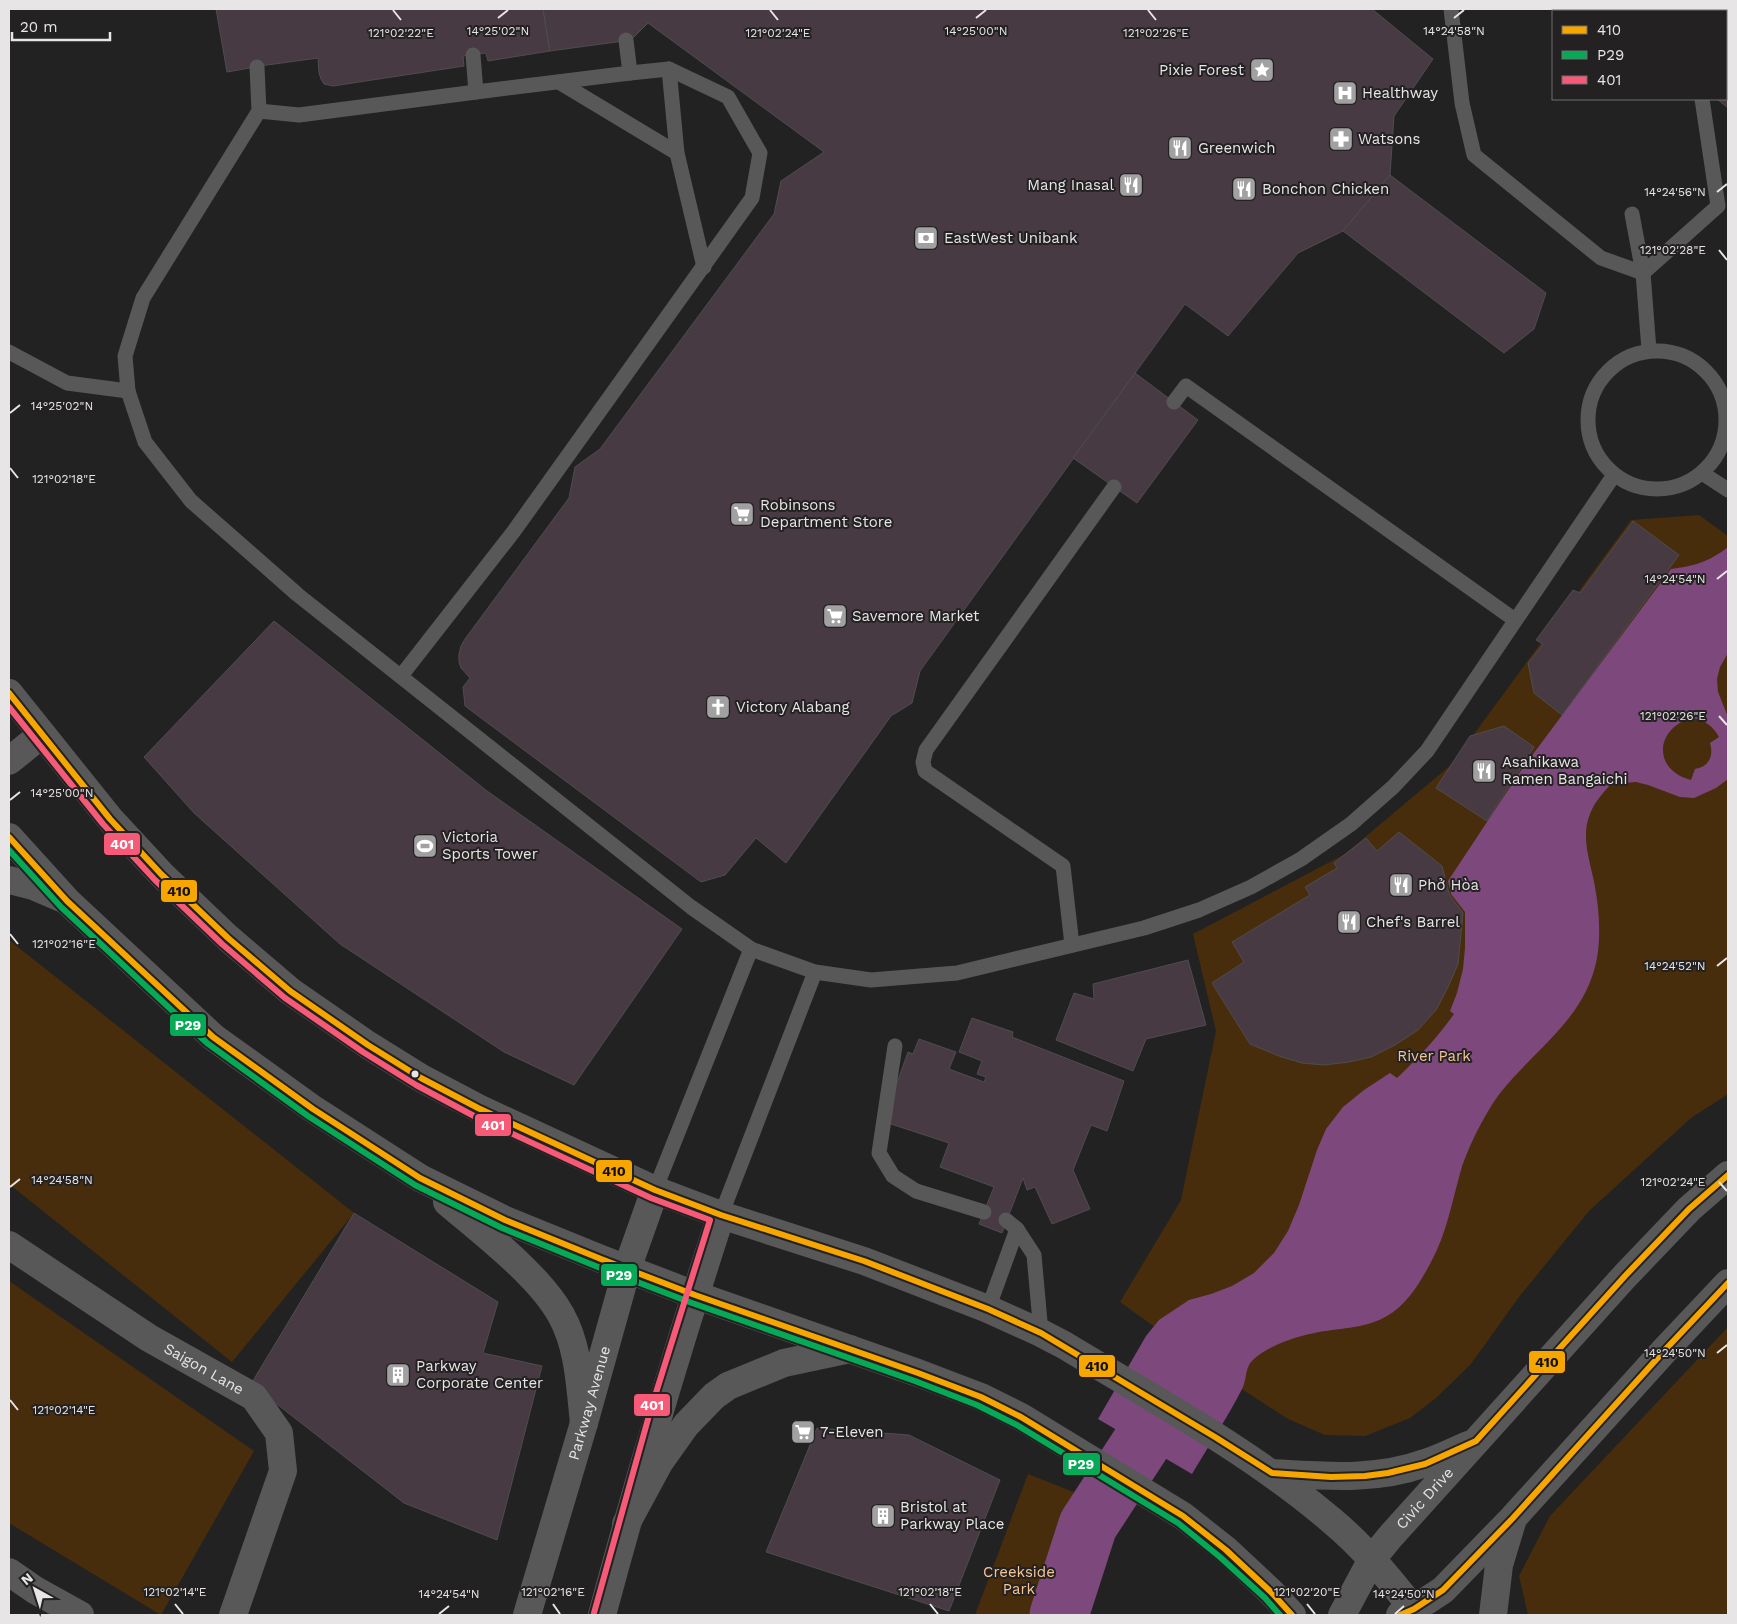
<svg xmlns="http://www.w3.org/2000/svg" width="1737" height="1624" font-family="'Work Sans',sans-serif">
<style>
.green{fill:#482d0d}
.water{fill:#7d497d;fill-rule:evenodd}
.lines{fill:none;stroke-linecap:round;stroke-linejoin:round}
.river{stroke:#7d497d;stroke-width:59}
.building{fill:#473a42;stroke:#4e4d4d}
.service{stroke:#585858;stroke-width:15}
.minor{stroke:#585858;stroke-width:28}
.tertiary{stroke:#585858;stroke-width:28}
.secondary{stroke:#585858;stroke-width:28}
.bus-1-casing{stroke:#232121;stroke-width:10}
.bus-2-casing{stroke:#232121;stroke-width:10}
.bus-3-casing{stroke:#232121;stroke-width:10}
.bus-1{stroke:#f7a600;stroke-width:6}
.bus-2{stroke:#06aa56;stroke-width:6}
.bus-3{stroke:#f75a77;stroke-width:6}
.ticks{fill:none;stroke:#e7e5e5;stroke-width:2}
.bus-dot{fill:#e7e5e5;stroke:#232121;stroke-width:2}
.labels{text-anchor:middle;stroke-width:4;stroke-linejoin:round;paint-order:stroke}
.poi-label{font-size:15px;fill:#e7e5e5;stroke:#232121;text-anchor:start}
.park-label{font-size:15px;fill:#f5c594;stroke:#232121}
.street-label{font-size:15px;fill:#e7e5e5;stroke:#232121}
.ticks-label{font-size:12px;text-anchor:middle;fill:#e7e5e5;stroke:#232121;stroke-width:4;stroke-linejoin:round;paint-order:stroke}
.line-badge{stroke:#232121;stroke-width:2}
.badge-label{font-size:14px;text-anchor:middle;font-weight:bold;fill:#fff}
.pale-badge-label{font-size:14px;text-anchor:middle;font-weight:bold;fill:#111}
</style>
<rect width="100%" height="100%" fill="#222"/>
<g class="green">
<polygon points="1699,515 1728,536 1728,1094 1691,1118 1589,1211 1519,1297 1471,1364 1436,1398 1410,1418 1365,1436 1325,1435 1288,1419 1234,1384 1120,1302 1181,1200 1216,1031 1193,934 1345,854 1452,764 1631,520"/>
<polygon points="9,940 354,1213 232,1362 9,1184"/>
<polygon points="9,1281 254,1451 161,1615 9,1523"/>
<polygon points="1728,1327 1728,1615 1528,1615 1519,1576 1550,1516"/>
<polygon points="1028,1474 1084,1496 1057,1562 1040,1615 975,1615"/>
</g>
<path class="water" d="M1728 547V653L1720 667 1717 679 1718 692 1728 717V779L1716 788 1694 798 1680 797 1648 785 1636 782 1613 784 1610 785C1602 794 1594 803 1590 814 1580 838 1591 863 1595 887 1599 909 1601 936 1597 958 1586 1018 1537 1047 1501 1092 1486 1111 1468 1147 1461 1170 1452 1201 1447 1233 1431 1262 1421 1281 1407 1305 1387 1316 1367 1328 1342 1328 1319 1332 1298 1336 1271 1344 1254 1359 1245 1366 1247 1377 1243 1387 1228 1417 1209 1445 1192 1474L1098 1419 1146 1336 1159 1320 1189 1300 1211 1294 1232 1286 1254 1273 1274 1253 1288 1231 1299 1205 1317 1150 1326 1129 1343 1107 1364 1090 1390 1073 1397 1078C1418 1058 1437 1038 1454 1014L1450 1011 1457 993 1463 969 1465 948V912L1451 894 1448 881 1522 769 1671 569C1694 566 1709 562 1728 547ZM1692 718C1705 720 1713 726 1719 737L1710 743C1714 756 1709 767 1695 769L1691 780C1652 770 1655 728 1692 718Z"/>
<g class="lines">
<polyline class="river" points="1059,1615 1088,1525 1185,1376"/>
</g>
<g class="building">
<polygon points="216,9 543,9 550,51 488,61 486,53 463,56 464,66 333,86 324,84 321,79 319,73 318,58 267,65 227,72"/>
<polygon points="543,9 1372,9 1433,59 1394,116 1390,175 1343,231 1298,253 1228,336 1185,304 920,671 912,703 891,716 786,863 756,838 725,875 701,882 465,706 463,687 470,678 461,668 459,662 459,654 461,646 465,639 569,498 575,467 600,449 774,214 781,181 824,152 648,23 631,40 550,51"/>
<polygon points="1608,9 1728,9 1728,108 1717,99 1726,99 1726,11 1611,11"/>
<polygon points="1390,175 1546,293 1534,329 1504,353 1343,231"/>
<polygon points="1135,373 1198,420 1137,503 1073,458"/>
<polygon points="1633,521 1679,555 1562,715 1534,693 1528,663 1543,644 1536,640 1573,590 1580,593"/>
<polygon points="274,621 487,791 682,929 574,1085 504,1052 340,944 194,813 144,757"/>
<polygon points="1504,726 1534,747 1487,821 1436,788 1470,736"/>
<polygon points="1399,832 1442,866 1449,894 1463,913 1458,964 1448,987 1436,1010 1418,1030 1395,1045 1371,1057 1349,1062 1324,1065 1302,1063 1279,1056 1250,1044 1212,983 1244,962 1232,942 1310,895 1305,887 1337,868 1334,863 1366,838 1377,851"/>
<polygon points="1188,960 1206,1025 1146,1039 1133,1071 1056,1040 1074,993 1094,999 1093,984"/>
<polygon points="972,1018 1013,1032 1012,1037 1124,1081 1107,1131 1091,1125 1073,1170 1090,1209 1052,1224 1035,1187 1027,1190 1023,1178 1002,1233 979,1224 994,1187 940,1167 949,1143 888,1123 889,1105 908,1052 913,1054 919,1039 956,1052 949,1069 984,1082 986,1077 977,1074 982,1061 959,1052"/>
<polygon points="354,1213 498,1302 483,1353 542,1366 497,1540 404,1503 251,1384"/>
<polygon points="817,1428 909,1435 1000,1480 949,1611 766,1552"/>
</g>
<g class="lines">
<g class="service">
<polyline points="1451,9 1462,103 1474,155 1601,258 1643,273 1718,206 1702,99"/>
<polyline points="626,40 630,73"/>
<polyline points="257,67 259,111 143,298 125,356 128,391 145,442 191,501 298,595 691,907 751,949 815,972 871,980 957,973 1144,928 1199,910 1251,887 1301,859 1351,824 1393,787 1427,751 1614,475"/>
<polyline points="669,69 677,153 704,267"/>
<polyline points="559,82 677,153"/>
<polyline points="259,111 299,115 476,92 473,55"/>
<polyline points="1632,214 1643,273 1649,350"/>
<circle cx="1657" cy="420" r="69"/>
<polyline points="9,352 67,383 128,391"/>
<polyline points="1174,402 1186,386 1515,620"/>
<polyline points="1702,473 1728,490"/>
<polyline points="401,676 514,531 752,198 760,153 728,97 669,69 630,73 476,92"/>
<polyline points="1072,945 1063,866 925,771 923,762 926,750 1114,487"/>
<polyline points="895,1046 879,1153 893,1176 916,1191 984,1212"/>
<polyline points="655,1190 751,949"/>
<polyline points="721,1215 815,972"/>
<polyline points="1017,1229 1034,1255 1041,1333"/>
<polyline points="988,1309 1017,1229 1006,1220"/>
</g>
<g class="minor">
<polyline points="9,761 41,735"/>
<path id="s1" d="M9 1245 149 1338 254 1397 279 1433 283 1471 233 1615"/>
<polyline points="9,1572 35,1590 80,1615"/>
</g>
<g class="tertiary">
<path id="s2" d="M527 1615 584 1423 627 1269 655 1190"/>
<path d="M602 1615C638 1481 678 1347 721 1215"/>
</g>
<g class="secondary">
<path d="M9 693 110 819 161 874 228 938 290 991 368 1045 421 1078 478 1108 655 1190 721 1215 864 1261 988 1309 1041 1333 1064 1345C1155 1400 1250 1451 1331 1520 1364 1547 1392 1582 1418 1615"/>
<polyline points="9,837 67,901 213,1037 313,1109 420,1178 505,1220 601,1259 695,1295 918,1373 981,1397 1021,1417 1183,1516 1226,1550 1271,1592 1292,1615"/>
<polyline points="9,880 33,886 61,898"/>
<path d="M447 1202C482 1232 539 1275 561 1315 579 1347 580 1387 584 1423"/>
<path d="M1272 1473C1324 1476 1376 1481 1425 1463 1440 1458 1454 1451 1468 1445"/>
<polyline points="626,1524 659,1463 686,1425 714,1396 728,1386 784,1363 850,1349"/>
<path id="s3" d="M1342 1615 1372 1559 1390 1537 1625 1276 1689 1209 1728 1175"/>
<polyline points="1400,1615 1414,1609 1443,1590 1513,1518 1664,1351 1728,1283"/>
<polyline points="1493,1615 1499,1565 1512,1522"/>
</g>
<defs>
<g id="bus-1">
<polyline points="9,693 110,819 161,874 228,938 290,991 368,1045 421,1078 478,1108 655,1190 721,1215 864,1261 988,1309 1041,1333 1215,1437 1272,1473 1331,1477 1365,1476 1388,1473 1425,1464 1476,1441 1625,1276 1689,1209 1728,1175"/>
<polyline points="9,837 67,901 213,1037 313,1109 420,1178 505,1220 601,1259 695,1295 918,1373 981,1397 1021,1417 1183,1516 1226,1550 1271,1592 1292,1615"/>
<polyline points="1400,1615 1414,1609 1443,1590 1513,1518 1664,1351 1728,1283"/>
</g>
<polyline id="bus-2" points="9,850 61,907 207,1043 308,1116 415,1185 502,1228 598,1267 692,1303 915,1381 977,1405 1017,1425 1178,1523 1220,1557 1265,1598 1280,1615"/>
<polyline id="bus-3" points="9,707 103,824 155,880 222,944 285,998 363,1052 416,1085 474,1116 651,1198 710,1220 650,1412 594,1613"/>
</defs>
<use href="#bus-1" class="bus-1-casing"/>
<use href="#bus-2" class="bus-2-casing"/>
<use href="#bus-3" class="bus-3-casing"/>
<use href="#bus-1" class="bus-1"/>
<use href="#bus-2" class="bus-2"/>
<use href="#bus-3" class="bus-3"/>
</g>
<path class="ticks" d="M393 10 401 20M770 10 778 20M1148 10 1156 20M498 18 508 10M976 18 986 10M1454 18 1464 10M1717 192 1727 184M1719 250 1727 260M10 413 20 405M10 468 18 478M1717 579 1727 571M1719 716 1727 725M10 800 20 792M10 934 18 944M1717 966 1727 958M1719 1182 1727 1191M10 1187 20 1179M1717 1353 1727 1345M10 1400 18 1410M175 1604 183 1614M553 1604 560 1614M930 1604 938 1614M1307 1604 1315 1614M439 1614 449 1606M1395 1614 1404 1606"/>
<defs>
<symbol id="sight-square" viewBox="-11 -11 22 22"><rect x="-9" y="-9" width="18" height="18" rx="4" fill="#a2a1a1" stroke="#232121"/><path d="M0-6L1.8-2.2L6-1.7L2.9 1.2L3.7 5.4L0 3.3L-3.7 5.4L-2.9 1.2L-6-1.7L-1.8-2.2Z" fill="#fff"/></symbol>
<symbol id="hospital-square" viewBox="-11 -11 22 22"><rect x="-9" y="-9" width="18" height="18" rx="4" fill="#a2a1a1" stroke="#232121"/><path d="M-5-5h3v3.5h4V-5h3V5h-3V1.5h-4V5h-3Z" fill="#fff"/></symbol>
<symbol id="pharmacy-square" viewBox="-11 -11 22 22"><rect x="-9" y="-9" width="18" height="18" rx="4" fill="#a2a1a1" stroke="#232121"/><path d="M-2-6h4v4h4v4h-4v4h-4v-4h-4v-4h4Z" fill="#fff"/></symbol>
<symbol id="restaurant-square" viewBox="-11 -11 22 22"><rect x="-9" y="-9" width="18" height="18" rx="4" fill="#a2a1a1" stroke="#232121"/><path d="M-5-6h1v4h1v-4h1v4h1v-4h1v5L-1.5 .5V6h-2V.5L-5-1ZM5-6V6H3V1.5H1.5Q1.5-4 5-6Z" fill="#fff"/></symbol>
<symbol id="bank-square" viewBox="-11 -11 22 22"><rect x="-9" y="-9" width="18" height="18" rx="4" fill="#a2a1a1" stroke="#232121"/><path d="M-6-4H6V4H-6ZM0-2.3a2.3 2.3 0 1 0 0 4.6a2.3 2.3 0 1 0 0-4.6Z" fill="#fff"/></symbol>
<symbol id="supermarket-square" viewBox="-11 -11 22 22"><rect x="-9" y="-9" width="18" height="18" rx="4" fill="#a2a1a1" stroke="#232121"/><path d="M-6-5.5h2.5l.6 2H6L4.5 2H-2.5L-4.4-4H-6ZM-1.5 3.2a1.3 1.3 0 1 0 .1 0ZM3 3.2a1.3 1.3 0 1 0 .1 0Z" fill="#fff"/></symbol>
<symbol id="church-square" viewBox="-11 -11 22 22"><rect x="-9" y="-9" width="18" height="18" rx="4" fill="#a2a1a1" stroke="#232121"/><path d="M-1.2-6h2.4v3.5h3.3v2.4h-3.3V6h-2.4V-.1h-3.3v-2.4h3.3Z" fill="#fff"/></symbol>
<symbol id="stadium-square" viewBox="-11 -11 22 22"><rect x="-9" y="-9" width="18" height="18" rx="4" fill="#a2a1a1" stroke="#232121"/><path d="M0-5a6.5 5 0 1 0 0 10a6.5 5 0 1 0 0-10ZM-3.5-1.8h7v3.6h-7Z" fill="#fff"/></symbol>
<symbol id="building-square" viewBox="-11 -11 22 22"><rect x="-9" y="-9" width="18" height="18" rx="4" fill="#a2a1a1" stroke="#232121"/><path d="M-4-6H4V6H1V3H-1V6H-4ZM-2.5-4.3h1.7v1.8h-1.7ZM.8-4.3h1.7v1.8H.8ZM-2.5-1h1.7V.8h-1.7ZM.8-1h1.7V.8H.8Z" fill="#fff"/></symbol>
</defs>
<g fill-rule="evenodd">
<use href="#sight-square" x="1248" y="56" width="28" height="28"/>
<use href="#hospital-square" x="1331" y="79" width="28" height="28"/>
<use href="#pharmacy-square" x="1327" y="125" width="28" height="28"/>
<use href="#restaurant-square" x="1166" y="134" width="28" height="28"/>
<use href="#restaurant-square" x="1117" y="171" width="28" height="28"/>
<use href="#restaurant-square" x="1230" y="175" width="28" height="28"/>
<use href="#bank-square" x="912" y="224" width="28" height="28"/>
<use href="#supermarket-square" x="728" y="500" width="28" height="28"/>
<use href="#supermarket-square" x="821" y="602" width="28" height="28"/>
<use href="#church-square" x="704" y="693" width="28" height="28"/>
<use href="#restaurant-square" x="1470" y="757" width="28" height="28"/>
<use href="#stadium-square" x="411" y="832" width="28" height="28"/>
<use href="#restaurant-square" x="1387" y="871" width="28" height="28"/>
<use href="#restaurant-square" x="1335" y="908" width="28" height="28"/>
<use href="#building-square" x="384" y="1361" width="28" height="28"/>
<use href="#supermarket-square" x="789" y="1418" width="28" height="28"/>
<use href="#building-square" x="869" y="1502" width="28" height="28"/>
</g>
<circle class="bus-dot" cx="415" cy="1074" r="4.5"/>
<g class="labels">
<g class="poi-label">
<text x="1244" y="75" text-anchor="end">Pixie Forest</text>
<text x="1362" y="98">Healthway</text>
<text x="1358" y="144">Watsons</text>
<text x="1198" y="153">Greenwich</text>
<text x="1114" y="190" text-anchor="end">Mang Inasal</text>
<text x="1262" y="194">Bonchon Chicken</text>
<text x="944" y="243">EastWest Unibank</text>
<text x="760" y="510">Robinsons<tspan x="760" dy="17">Department Store</tspan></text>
<text x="852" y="621">Savemore Market</text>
<text x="736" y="712">Victory Alabang</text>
<text x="1502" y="767">Asahikawa<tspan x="1502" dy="17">Ramen Bangaichi</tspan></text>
<text x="442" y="842">Victoria<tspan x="442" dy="17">Sports Tower</tspan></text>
<text x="1418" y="890">Phở Hòa</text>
<text x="1366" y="927">Chef's Barrel</text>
<text x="416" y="1371">Parkway<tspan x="416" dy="17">Corporate Center</tspan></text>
<text x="820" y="1437">7-Eleven</text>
<text x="900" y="1512">Bristol at<tspan x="900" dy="17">Parkway Place</tspan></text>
</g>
<g class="park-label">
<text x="1434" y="1061">River Park</text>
<text x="1019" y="1577">Creekside<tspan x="1019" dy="17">Park</tspan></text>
</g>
<g class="street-label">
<text dy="5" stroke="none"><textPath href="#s1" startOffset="231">Saigon Lane</textPath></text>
<text dy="5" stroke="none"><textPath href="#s2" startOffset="221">Parkway Avenue</textPath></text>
<text dy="5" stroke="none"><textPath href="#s3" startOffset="144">Civic Drive</textPath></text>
</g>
</g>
<g class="ticks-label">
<text x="498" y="35">14°25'02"N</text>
<text x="976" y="35">14°25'00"N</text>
<text x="1454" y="35">14°24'58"N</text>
<text x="1156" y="37">121°02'26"E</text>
<text x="401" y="37">121°02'22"E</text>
<text x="778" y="37">121°02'24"E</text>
<text x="1675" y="196">14°24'56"N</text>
<text x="1673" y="254">121°02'28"E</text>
<text x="62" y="410">14°25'02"N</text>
<text x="64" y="483">121°02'18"E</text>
<text x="1675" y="583">14°24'54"N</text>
<text x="1673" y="720">121°02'26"E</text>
<text x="62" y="797">14°25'00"N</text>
<text x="64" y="948">121°02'16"E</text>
<text x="1675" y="970">14°24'52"N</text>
<text x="62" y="1184">14°24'58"N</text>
<text x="1673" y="1186">121°02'24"E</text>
<text x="1675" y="1357">14°24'50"N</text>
<text x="64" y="1414">121°02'14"E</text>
<text x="175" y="1596">121°02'14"E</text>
<text x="553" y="1596">121°02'16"E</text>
<text x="930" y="1596">121°02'18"E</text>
<text x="1307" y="1596">121°02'20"E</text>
<text x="449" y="1598">14°24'54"N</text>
<text x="1404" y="1598">14°24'50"N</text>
</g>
<g class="line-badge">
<rect x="103" y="832" width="38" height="24" rx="5" fill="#f75a77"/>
<rect x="160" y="879" width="38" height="24" rx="5" fill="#f7a600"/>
<rect x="169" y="1013" width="38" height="24" rx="5" fill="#06aa56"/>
<rect x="474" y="1113" width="38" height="24" rx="5" fill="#f75a77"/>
<rect x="595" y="1159" width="38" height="24" rx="5" fill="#f7a600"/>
<rect x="600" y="1263" width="38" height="24" rx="5" fill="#06aa56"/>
<rect x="1528" y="1350" width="38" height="24" rx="5" fill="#f7a600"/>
<rect x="1078" y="1354" width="38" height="24" rx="5" fill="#f7a600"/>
<rect x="633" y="1393" width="38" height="24" rx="5" fill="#f75a77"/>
<rect x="1062" y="1452" width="39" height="24" rx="5" fill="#06aa56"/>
</g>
<g class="badge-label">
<text x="122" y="849">401</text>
<text x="188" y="1030">P29</text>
<text x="493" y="1130">401</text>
<text x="619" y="1280">P29</text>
<text x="652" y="1410">401</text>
<text x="1081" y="1469">P29</text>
</g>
<g class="pale-badge-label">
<text x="179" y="896">410</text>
<text x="614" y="1176">410</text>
<text x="1547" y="1367">410</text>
<text x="1097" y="1371">410</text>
</g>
<rect width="1737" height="1624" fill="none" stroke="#e7e5e5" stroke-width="20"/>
<rect x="1552" y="10" width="175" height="90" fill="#232121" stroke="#716f6f"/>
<rect x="1562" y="26" width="25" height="8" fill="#f7a600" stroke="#716f6f"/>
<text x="1597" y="35" font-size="15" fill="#e7e5e5">410</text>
<rect x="1562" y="51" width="25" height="8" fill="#06aa56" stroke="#716f6f"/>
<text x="1597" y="60" font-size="15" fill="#e7e5e5">P29</text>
<rect x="1562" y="76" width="25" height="8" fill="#f75a77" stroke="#716f6f"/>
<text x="1597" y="85" font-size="15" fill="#e7e5e5">401</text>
<g transform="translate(35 1589) rotate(321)" stroke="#232121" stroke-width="4" paint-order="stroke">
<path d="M0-4L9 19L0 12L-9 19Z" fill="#e7e5e5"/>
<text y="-8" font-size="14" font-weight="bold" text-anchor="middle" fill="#e7e5e5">N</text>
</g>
<path d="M12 32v8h98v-8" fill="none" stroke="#e7e5e5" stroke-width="2.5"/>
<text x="20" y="32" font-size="15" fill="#e7e5e5" stroke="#232121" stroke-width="4" paint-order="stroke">20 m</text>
</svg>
